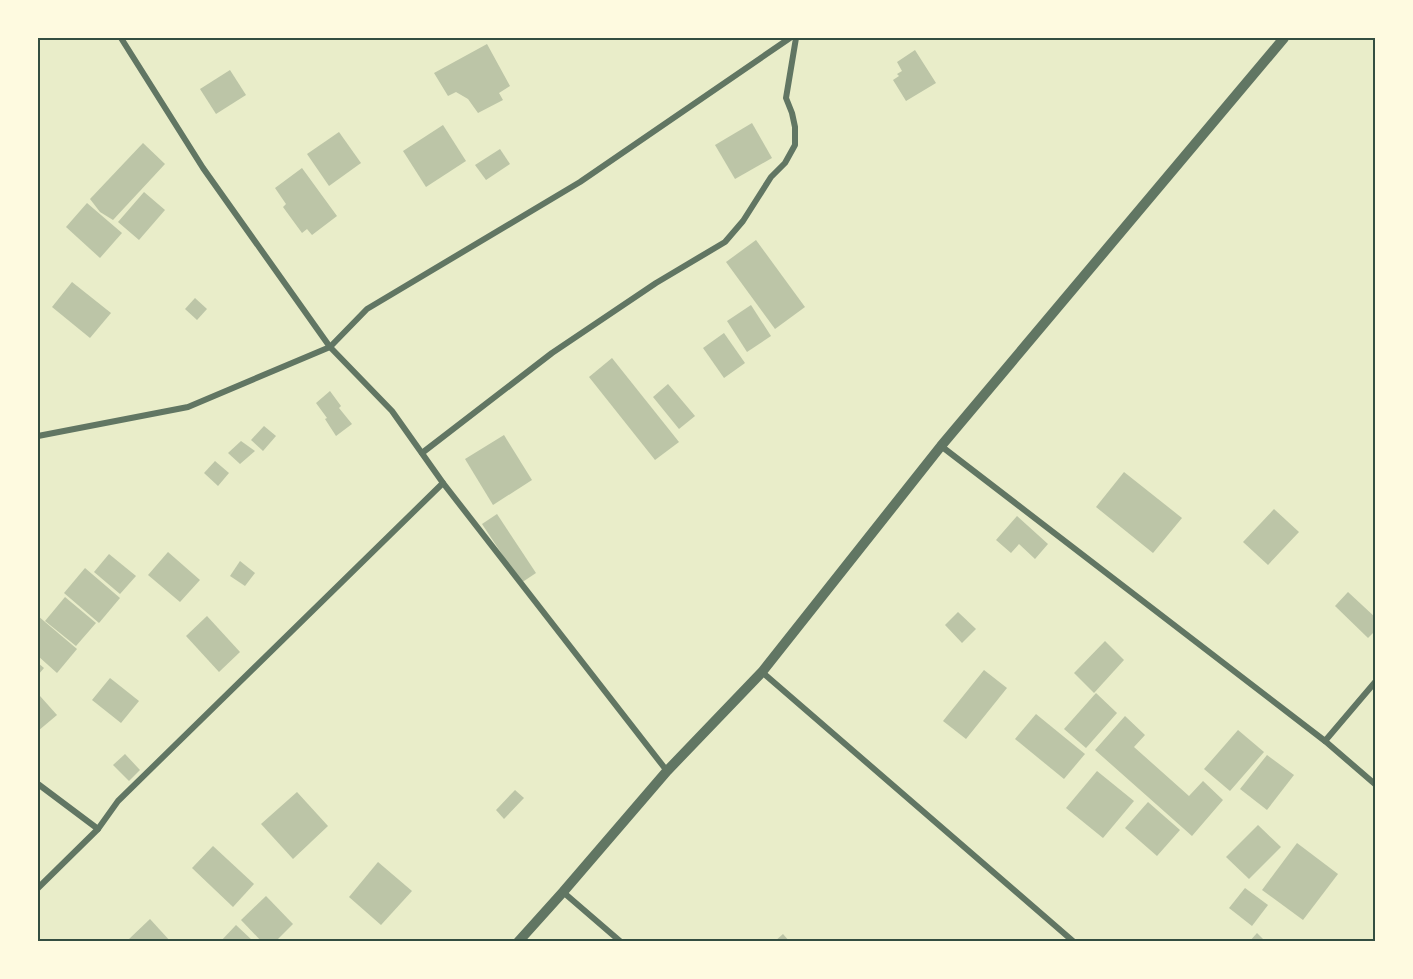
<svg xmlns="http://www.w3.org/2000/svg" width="1413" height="979" font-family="Overpass,sans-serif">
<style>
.building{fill:#bcc5a7}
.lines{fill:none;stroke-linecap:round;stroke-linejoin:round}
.minor{stroke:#617663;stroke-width:6}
.tertiary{stroke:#617663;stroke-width:10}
.neatline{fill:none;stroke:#344e41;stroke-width:2}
</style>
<rect width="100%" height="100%" fill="#e9edc9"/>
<g class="building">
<polygon points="487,44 510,86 499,93 503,100 478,113 468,99 456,92 448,96 434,73"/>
<polygon points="915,50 936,83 906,101 893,80 899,76 897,74 902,71 897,62"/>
<polygon points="230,70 246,95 216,114 200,89"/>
<polygon points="752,123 772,158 735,179 715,145"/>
<polygon points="443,125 466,161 426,187 403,151"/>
<polygon points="339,132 361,163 329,186 307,154"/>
<polygon points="143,143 165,164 113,220 100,212 90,199"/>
<polygon points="500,149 510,164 486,180 475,165"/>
<polygon points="302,168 337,216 312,235 307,229 302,233 283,207 286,204 275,188"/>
<polygon points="144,192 165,210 139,240 118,222"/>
<polygon points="87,203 122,233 100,258 66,227"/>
<polygon points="756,240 805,307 775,329 726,262"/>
<polygon points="72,282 111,313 90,338 52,307"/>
<polygon points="195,298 207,309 197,320 185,309"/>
<polygon points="751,305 771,336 747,352 727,321"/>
<polygon points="724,333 745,363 724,378 703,348"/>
<polygon points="612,358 679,442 655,460 589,377"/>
<polygon points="668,384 695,416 679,429 653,397"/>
<polygon points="330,391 341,406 339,408 352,424 336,436 325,419 327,418 316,403"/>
<polygon points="264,426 276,436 263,451 251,440"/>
<polygon points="504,435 532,480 493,505 465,459"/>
<polygon points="241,441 255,451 240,464 228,453"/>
<polygon points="215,461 229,473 218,486 204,473"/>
<polygon points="1124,472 1182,518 1153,553 1096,507"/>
<polygon points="1274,509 1299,532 1268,565 1243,542"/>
<polygon points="497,514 536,573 521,583 482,524"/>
<polygon points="1017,516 1048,544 1035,559 1019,544 1011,553 996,540"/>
<polygon points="168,552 200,580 180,602 148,575"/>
<polygon points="109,554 136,576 120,594 94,572"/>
<polygon points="240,561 255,573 245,586 230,576"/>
<polygon points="85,568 120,598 99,623 64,593"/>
<polygon points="1348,592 1376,618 1376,630 1368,638 1335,606"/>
<polygon points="65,597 96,623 76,646 45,621"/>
<polygon points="958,612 976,629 962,643 945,625"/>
<polygon points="38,616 77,649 57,673 38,656"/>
<polygon points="207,616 240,652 219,672 186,636"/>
<polygon points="1105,641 1124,660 1094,693 1074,673"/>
<polygon points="38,663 44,668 38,675"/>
<polygon points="984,670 1007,688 966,739 943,721"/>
<polygon points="110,678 139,701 121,723 92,700"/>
<polygon points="1096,693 1117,713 1086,748 1064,729"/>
<polygon points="40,696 57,715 38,731 38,699"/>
<polygon points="1036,714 1085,754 1064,779 1015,739"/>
<polygon points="1125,716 1145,735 1134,747 1189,796 1203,781 1223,800 1192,836 1095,750"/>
<polygon points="1238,730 1264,752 1230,791 1204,769"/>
<polygon points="125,754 140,770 129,781 113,765"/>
<polygon points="1267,755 1294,775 1267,810 1240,789"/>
<polygon points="1097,771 1134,801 1103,838 1066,808"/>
<polygon points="515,790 524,798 504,819 496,810"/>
<polygon points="297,792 328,826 293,859 261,824"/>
<polygon points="1148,802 1180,830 1157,856 1125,828"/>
<polygon points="1258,825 1281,847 1249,879 1226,857"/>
<polygon points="1297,843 1338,874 1303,920 1262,890"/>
<polygon points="213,846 254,884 233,907 192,868"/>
<polygon points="378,862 412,891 381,925 349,897"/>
<polygon points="1245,888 1268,905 1252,926 1229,908"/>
<polygon points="266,896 293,924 275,942 262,942 241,920"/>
<polygon points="150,919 171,942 130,942 128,940"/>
<polygon points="236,925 254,942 220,942"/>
<polygon points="1257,933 1266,942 1249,942"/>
<polygon points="783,934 790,942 774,942"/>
</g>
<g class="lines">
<g class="minor">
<polyline points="121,38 203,168 330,347 392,411 443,483 667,771"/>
<polyline points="38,436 188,407 330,347 367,309 580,182 790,38"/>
<polyline points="941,446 1325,741 1376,681"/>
<polyline points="422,453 552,353 656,283 725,242 743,221 771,177 785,163 795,145 795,127 792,113 786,98 796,38"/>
<polyline points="762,672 1074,942"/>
<polyline points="1325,741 1376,785"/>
<polyline points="38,784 98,829"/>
<polyline points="38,888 98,829 118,801 443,483"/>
<polyline points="563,892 621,942"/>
</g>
<polyline class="tertiary" points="518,942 563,892 667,771 762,672 941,446 1284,38"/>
</g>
<rect width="1413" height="979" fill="none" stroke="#fefae0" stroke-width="78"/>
<rect x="39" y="39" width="1335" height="901" class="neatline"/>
</svg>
